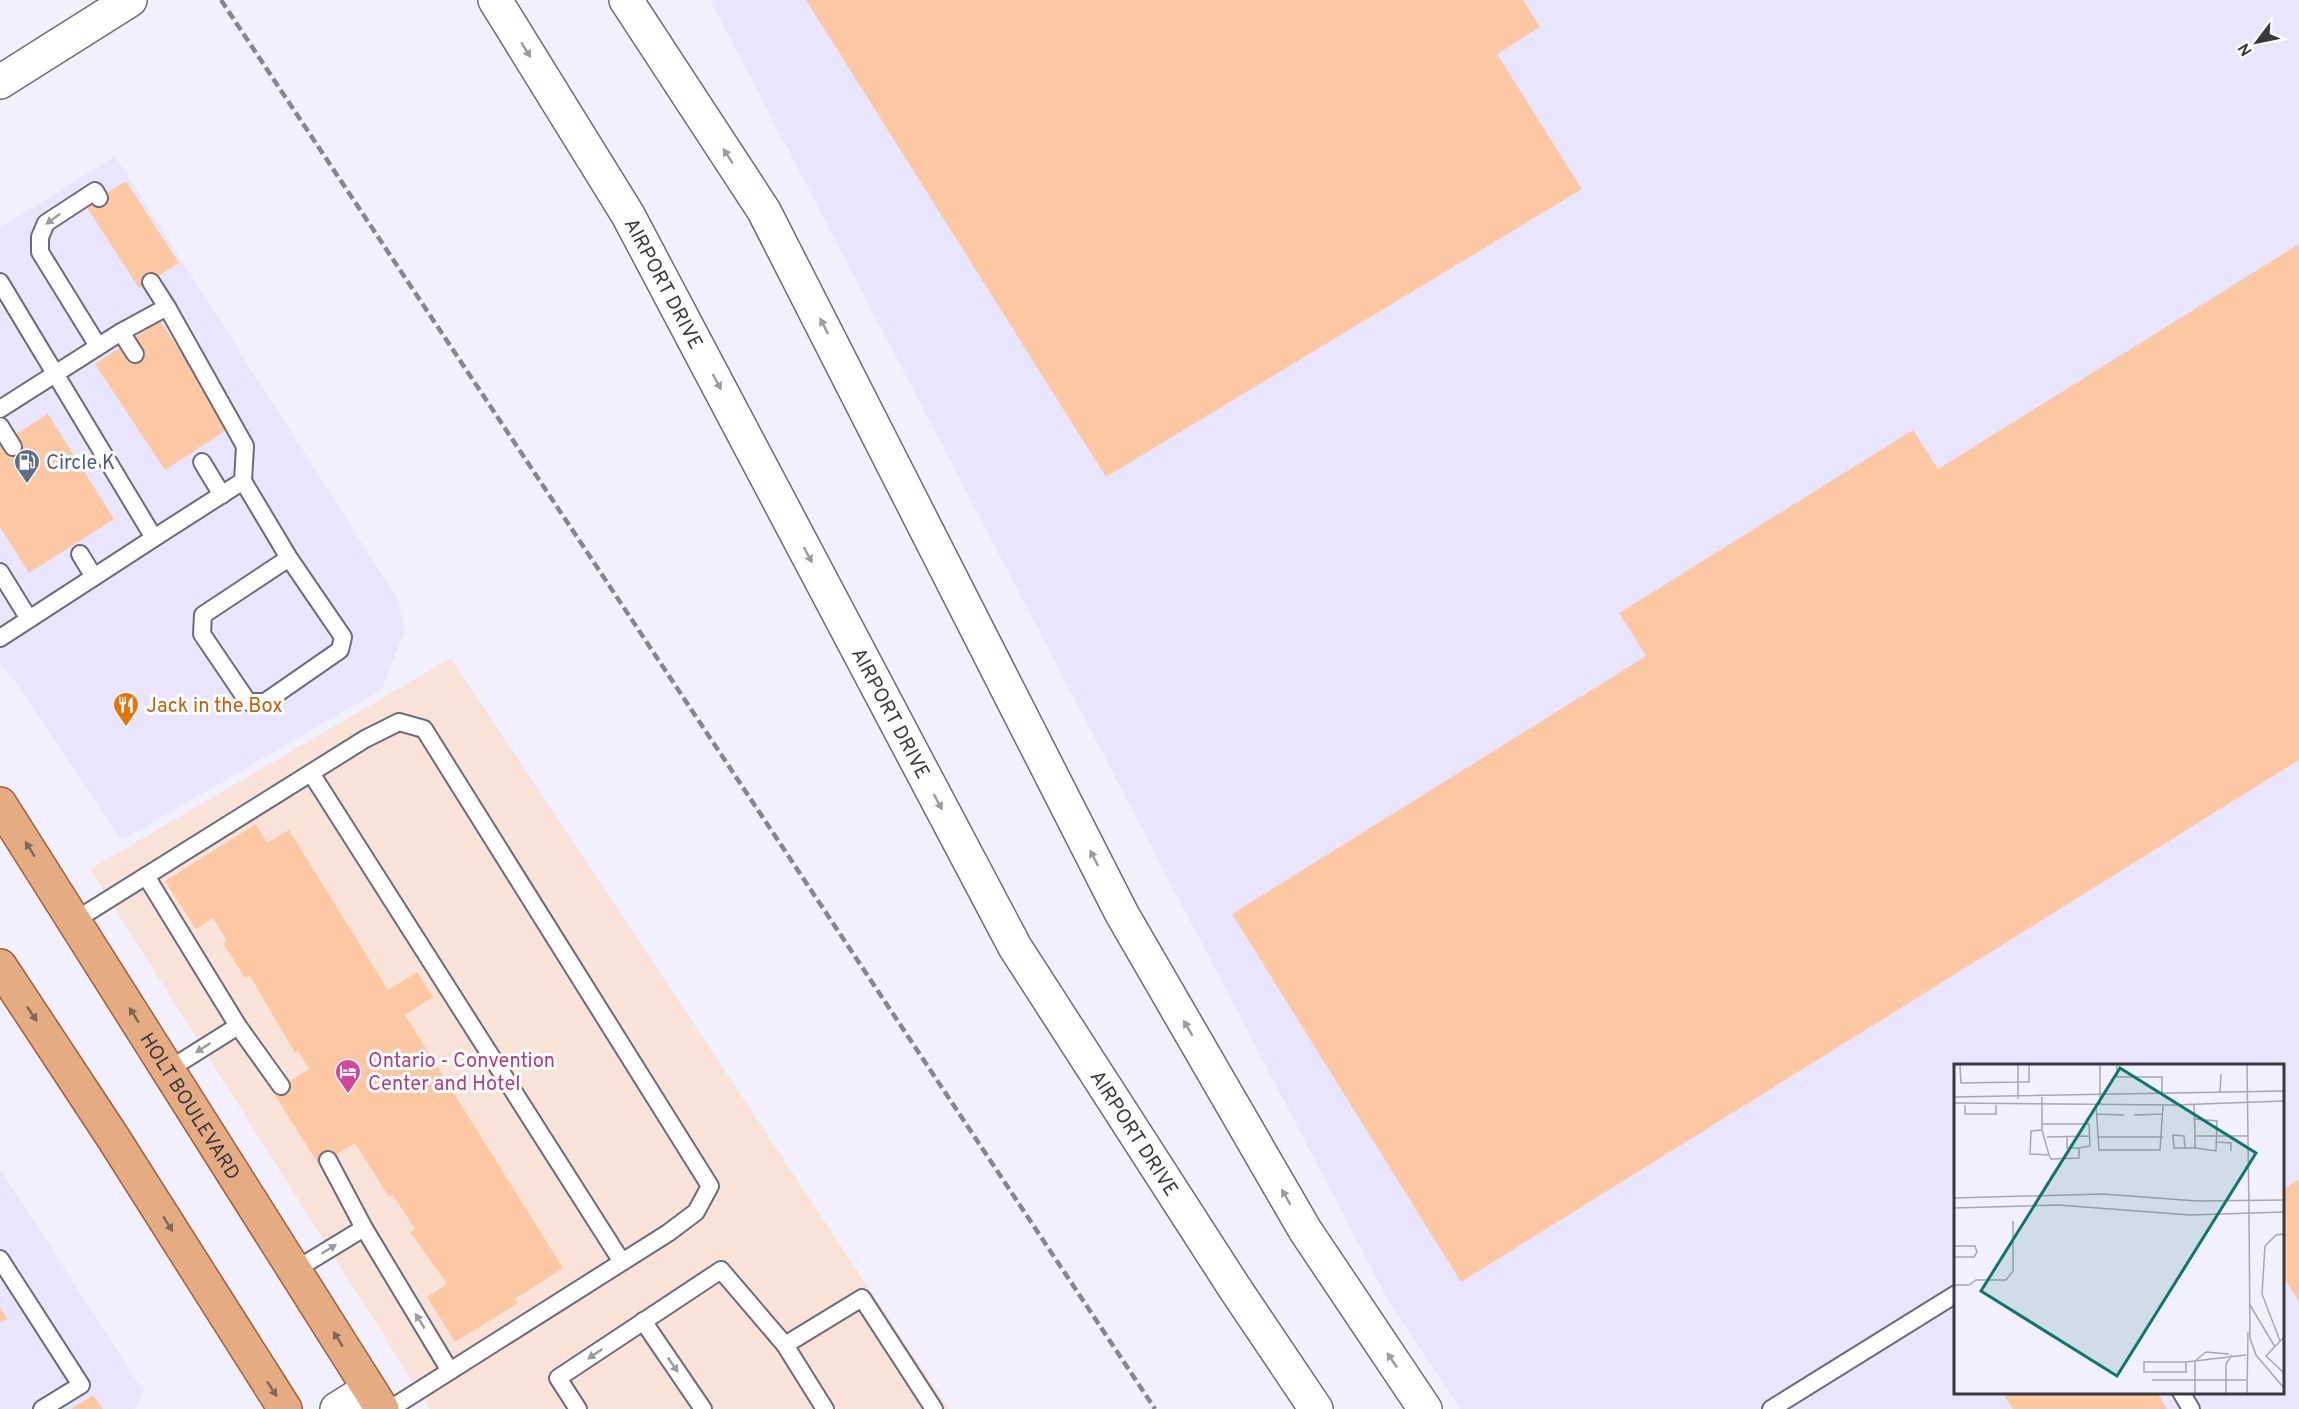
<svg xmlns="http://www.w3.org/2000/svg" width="2299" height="1409" font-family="Overpass,sans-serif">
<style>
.built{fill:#eae5ff;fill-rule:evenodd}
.industrial{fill:#f9e2d7}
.building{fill:#fcc8a4}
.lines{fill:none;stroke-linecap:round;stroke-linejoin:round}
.service-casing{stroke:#6e6a7a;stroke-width:20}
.minor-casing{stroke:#6e6a7a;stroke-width:36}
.secondary-casing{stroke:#6e6a7a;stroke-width:36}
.primary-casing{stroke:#9e6037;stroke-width:36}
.service{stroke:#fff;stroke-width:16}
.minor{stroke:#fff;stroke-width:33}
.secondary{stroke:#fff;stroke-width:33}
.primary{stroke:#e5ac84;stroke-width:33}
.rail{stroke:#87858f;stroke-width:4.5;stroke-dasharray:9 4.5;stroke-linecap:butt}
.oneway{fill:#9c9c9f}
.oneway2{fill:#7e665b}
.labels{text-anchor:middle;stroke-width:6;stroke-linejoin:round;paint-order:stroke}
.street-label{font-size:20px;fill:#39383f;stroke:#fefefe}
.service-label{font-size:20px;fill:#4e5e75;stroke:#fefefe;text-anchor:start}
.food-label{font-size:20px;fill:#c56008;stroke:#fefefe;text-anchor:start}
.hotel-label{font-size:20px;fill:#b23c85;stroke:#fefefe;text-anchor:start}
.inset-road{fill:none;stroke:#a8a6b2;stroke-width:1.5}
.view{fill:#0f766e;fill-opacity:0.15;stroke:#0f766e;stroke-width:3}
.inset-edge{fill:none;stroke:#39383f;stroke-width:3}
</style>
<rect width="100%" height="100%" fill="#f2effe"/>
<g class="built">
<path d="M710 0H2299V1409H1460L1390 1304ZM1956 1066H2282V1392H1956Z"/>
<polygon points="115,156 397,598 405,630 382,689 122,840 15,681 0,664 0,228"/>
<polygon points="0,1168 143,1391 135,1409 0,1409"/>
</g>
<polygon class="industrial" points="451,658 949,1409 430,1409 90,869"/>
<g class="building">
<polygon points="806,0 1523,0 1540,27 1497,54 1582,189 1106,477"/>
<polygon points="126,181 179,263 139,288 86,206"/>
<polygon points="2299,244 2299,760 1461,1282 1232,914 1646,656 1619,613 1913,430 1938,469"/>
<polygon points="160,321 231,427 165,470 95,364"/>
<polygon points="48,414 114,519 29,573 0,527 0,444"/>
<polygon points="256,824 267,843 289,830 388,990 417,972 433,997 405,1015 563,1268 515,1299 518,1303 455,1342 427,1297 447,1284 410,1232 415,1229 393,1195 389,1197 355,1143 319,1165 273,1092 309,1069 298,1051 295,1053 250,976 245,978 223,943 227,941 213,918 196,929 165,881"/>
<polygon points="2299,1179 2299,1302 2282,1275 2282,1190"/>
<polygon points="0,1307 7,1319 0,1323"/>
<polygon points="2002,1392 2157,1392 2167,1409 2013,1409"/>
<polygon points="93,1395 103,1409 71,1409"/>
</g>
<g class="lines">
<defs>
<g id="service">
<polyline points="0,282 154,538 0,638"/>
<polyline points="151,282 167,307"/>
<polyline points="121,332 135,354"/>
<polyline points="98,346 40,252 40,237 46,223 95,191 99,198"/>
<polyline points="0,409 121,332 167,307 245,446 243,481"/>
<polyline points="0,426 13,447"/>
<polyline points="202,462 222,495"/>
<polyline points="154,538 243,481 289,558 343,637 340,650 265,702 248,702 202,634 203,615 289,558"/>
<polyline points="80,554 94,577"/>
<polyline points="0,572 29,619"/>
<polyline points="311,773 622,1262"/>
<polyline points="146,876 238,1026 281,1086"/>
<polyline points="74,921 365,739 399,722 424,729 710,1186 696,1212 668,1233 390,1409"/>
<polyline points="168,1070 238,1026"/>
<polyline points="328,1160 364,1228 450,1371"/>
<polyline points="0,1259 81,1385 42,1409"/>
<polyline points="295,1270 364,1228"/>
<polyline points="643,1321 703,1409"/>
<polyline points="2181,1392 2191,1409"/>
<polyline points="578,1409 558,1378 721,1270 785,1345"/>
<polyline points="825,1409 785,1345 862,1298 934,1409"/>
<polyline points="1771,1409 1956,1294"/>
</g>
<polyline id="minor" points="337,1409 369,1389"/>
<g id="secondary">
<path id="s1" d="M495 0 628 215 1015 947 1234 1287 1316 1409"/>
<polyline points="626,0 764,211 1122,914 1305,1230 1425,1409"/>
<polyline points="0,82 130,0"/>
</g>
<g id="primary">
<path id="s2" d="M0 804 382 1409"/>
<polyline points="0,966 112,1136 285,1409"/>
</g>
</defs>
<use href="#service" class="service-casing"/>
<use href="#minor" class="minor-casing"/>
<use href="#secondary" class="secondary-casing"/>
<use href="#primary" class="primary-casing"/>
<use href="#service" class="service"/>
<use href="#minor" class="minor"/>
<use href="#secondary" class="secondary"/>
<use href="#primary" class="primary"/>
<polyline class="rail" points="221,0 1155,1409"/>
</g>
<defs><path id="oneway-solid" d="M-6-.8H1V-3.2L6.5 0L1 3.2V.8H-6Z" transform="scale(1.5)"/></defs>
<g class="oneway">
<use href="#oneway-solid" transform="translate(526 50) rotate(58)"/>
<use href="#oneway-solid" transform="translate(728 156) rotate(-123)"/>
<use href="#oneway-solid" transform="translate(53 219) rotate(144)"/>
<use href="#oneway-solid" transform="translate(824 326) rotate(-117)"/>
<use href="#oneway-solid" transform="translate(717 382) rotate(62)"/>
<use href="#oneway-solid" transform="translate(808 555) rotate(62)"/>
<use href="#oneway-solid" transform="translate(938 802) rotate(62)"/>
<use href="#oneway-solid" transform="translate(1094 858) rotate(-117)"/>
<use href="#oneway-solid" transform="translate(1188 1028) rotate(-120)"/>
<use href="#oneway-solid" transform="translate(203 1048) rotate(147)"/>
<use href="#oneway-solid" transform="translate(1286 1197) rotate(-120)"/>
<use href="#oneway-solid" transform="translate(329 1249) rotate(-32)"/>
<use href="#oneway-solid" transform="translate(420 1321) rotate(-121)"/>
<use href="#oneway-solid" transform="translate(595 1354) rotate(146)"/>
<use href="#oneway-solid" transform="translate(1392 1360) rotate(-124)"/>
<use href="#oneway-solid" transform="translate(673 1365) rotate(56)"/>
</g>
<g class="oneway2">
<use href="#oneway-solid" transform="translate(30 849) rotate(-122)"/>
<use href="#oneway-solid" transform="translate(32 1014) rotate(56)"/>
<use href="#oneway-solid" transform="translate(134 1015) rotate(-122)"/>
<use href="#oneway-solid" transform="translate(168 1224) rotate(58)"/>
<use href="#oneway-solid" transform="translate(338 1339) rotate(-122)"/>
<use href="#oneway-solid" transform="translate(272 1389) rotate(57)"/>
</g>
<defs>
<symbol id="fuel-pin" viewBox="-11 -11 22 30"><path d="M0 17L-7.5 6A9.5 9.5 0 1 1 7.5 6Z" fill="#5c6f8a" stroke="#fefefe"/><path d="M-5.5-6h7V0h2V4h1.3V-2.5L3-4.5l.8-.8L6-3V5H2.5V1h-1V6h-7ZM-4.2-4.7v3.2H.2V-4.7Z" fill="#fff"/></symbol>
<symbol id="restaurant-pin" viewBox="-11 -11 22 30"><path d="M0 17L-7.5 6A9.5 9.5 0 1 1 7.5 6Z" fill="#e8710a" stroke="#fefefe"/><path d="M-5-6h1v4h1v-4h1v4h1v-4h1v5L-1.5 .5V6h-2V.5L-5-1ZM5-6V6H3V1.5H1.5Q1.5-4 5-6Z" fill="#fff"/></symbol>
<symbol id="hotel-pin" viewBox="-11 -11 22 30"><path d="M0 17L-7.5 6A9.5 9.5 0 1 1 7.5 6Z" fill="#d1479c" stroke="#fefefe"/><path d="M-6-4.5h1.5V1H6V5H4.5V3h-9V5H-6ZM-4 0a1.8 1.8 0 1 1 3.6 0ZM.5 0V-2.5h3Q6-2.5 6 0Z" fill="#fff"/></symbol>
</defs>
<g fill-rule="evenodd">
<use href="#fuel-pin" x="12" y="447" width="30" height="40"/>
<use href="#restaurant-pin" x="111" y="690" width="30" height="40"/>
<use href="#hotel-pin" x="333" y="1057" width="30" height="40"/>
</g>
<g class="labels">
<g class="street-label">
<text dy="7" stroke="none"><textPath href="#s1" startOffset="330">AIRPORT DRIVE</textPath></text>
<text dy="7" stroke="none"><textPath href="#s1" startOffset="816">AIRPORT DRIVE</textPath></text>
<text dy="7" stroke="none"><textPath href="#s2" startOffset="357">HOLT BOULEVARD</textPath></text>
<text dy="7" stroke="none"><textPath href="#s1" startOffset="1302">AIRPORT DRIVE</textPath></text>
</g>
<g class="service-label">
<text x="46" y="469">Circle K</text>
</g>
<g class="food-label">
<text x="146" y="712">Jack in the Box</text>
</g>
<g class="hotel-label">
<text x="368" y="1067">Ontario - Convention<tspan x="368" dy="23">Center and Hotel</tspan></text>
</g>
</g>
<g transform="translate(1954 1064)">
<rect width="330" height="330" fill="#f2effe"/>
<path class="inset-road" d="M6 1 7 19 64 18V1M163 1V13H208V31M293 1 295 149M266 29 267 10M0 33 330 27M88 33V66L95 91 76 90 77 67 88 66M64 35V18H75V1M0 39 220 41 330 37M240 40 241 72H294M11 41V50H42V41M142 41 145 86H206L209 41M146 41V1M142 50 170 51M180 51 209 50M241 55 263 57 262 87 241 84M88 60H135L136 82 125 84M93 73 136 72M143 73H209M263 78 277 79V87M231 84 230 72 219 71 220 84H241V72M95 91 97 95 125 94V84H113V73M0 134 149 130 243 137 330 136M0 144 104 141 236 151 330 148M295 149 296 274 302 291 330 324M0 182H21L23 188 20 193H0M0 221H15L22 216H52L59 207V157M296 241 321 283M330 273 312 292 330 309M326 277 308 230 311 182 322 171 330 170M241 296V329M242 296 252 288 275 290M232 298V308H190V298H232L292 291M198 316H292M272 329V300L278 291M293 329 294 268"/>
<path class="view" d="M166 4 302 89 163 312 27 227Z"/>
<rect width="330" height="330" class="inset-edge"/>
</g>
<g transform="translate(2257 42) rotate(238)" stroke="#fefefe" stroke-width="4.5" paint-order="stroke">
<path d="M0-4.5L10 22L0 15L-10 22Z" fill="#39383f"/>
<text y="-9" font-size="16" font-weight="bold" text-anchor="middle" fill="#39383f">N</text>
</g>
</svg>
